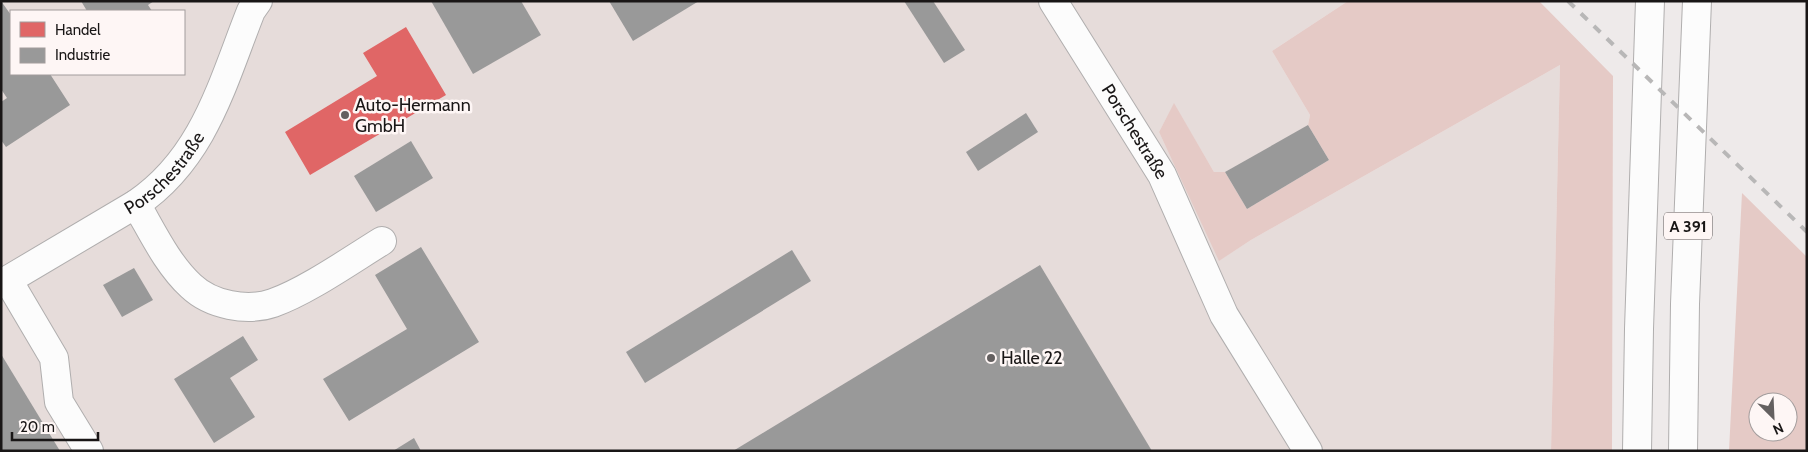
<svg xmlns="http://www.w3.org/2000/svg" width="1808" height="452" font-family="Cabin,sans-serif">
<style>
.built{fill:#e6dcda;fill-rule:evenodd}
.green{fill:#e5cac6;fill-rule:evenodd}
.shops{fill:#e06666}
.industry{fill:#999}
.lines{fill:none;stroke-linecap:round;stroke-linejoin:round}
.minor-casing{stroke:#b0aeae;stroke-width:30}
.highway-casing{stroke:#b0aeae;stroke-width:30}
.minor{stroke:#fcfcfc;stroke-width:28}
.highway{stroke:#fcfcfc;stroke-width:28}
.rail{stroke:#b8b7b7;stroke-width:4;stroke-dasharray:9 9;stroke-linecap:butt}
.poi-dot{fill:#646060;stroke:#fef6f5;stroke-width:2}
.labels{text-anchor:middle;stroke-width:5;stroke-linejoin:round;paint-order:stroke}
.shield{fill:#fef6f5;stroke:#5e5959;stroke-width:1}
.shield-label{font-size:16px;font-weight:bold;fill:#191616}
.poi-label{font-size:18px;fill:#191616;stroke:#fef6f5;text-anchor:start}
.street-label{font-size:18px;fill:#191616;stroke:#fef6f5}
</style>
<rect width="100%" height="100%" fill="#eeeaea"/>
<path class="built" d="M1 1H1348L1272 51 1310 115 1308 125 1329 160 1247 209 1226 172H1214L1174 104 1159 132 1220 260 1251 240 1560 65 1551 451H1ZM11 11H184V74H11Z"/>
<g class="green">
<polygon points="1348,1 1539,1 1613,76 1612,451 1551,451 1560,65 1251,240 1219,261 1159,132 1174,103 1214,172 1225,172 1247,209 1329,160 1308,125 1310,115 1272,51"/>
<path d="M1742 193 1807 257V451H1729ZM1758 402H1788V432H1758Z"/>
</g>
<polygon class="shops" points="406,27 446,95 310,175 285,132 377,76 363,53"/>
<g class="industry">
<polygon points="1,1 11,15 11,74 50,74 70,105 6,147 1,140 1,102 7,98 1,89"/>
<polygon points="81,1 154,1 148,5 152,11 87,11"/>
<polygon points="431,1 521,1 541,35 473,74"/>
<polygon points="609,1 699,1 633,41"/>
<polygon points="904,1 933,1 965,50 944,63"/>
<polygon points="1026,113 1038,132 978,171 966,152"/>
<polygon points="1308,125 1329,160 1247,209 1225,172"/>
<polygon points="411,141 433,178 376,212 354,176"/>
<polygon points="421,247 479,342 349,421 323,379 407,329 375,275"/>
<polygon points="792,250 811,281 645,383 626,352"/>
<polygon points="1040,265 1152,451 733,451"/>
<polygon points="134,268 153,300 122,317 103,285"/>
<polygon points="243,336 258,360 230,378 255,417 214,443 174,379"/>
<polygon points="1,354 60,451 1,451"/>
<polygon points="414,438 421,451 393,451"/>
</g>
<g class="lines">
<defs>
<g id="minor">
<path id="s1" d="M1053 1 1162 175 1224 315 1308 451"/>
<path d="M136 204C152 231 167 264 191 286 211 305 247 312 273 303 307 291 351 260 382 241"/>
<polyline points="8,280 54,358 59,402 89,451"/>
<path id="s2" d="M1 284 136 204C204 158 222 84 251 11L258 1"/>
</g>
<g id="highway">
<polyline points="1637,451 1639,329 1650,1"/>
<polyline points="1683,451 1685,304 1697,1"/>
</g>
</defs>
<use href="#minor" class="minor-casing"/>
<use href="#highway" class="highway-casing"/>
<use href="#minor" class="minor"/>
<use href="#highway" class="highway"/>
<polyline class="rail" points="1568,1 1807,232"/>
</g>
<g class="poi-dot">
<circle cx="345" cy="115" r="5"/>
<circle cx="991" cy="358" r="5"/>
</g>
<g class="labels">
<rect class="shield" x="1664" y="212.5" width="48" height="27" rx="4"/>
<g class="shield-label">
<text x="1688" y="232">A 391</text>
</g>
<g class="poi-label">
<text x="355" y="111">Auto-Hermann<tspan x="355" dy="21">GmbH</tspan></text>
<text x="1001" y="364">Halle 22</text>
</g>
<g class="street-label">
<text dy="6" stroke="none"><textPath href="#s1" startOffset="154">Porschestraße</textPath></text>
<text dy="6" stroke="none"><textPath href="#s2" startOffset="199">Porschestraße</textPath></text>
</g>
</g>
<rect width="1808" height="452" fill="none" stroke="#191616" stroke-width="5"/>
<rect x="10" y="10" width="175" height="65" fill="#fef6f5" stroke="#a29c9c"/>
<rect x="20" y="22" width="25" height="15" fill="#e06666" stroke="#a29c9c"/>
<text x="55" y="35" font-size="15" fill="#191616">Handel</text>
<rect x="20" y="48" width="25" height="15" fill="#999999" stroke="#a29c9c"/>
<text x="55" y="60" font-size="15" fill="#191616">Industrie</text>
<g transform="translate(1773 417) rotate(156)"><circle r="24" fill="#fef6f5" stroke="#a29c9c"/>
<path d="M0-4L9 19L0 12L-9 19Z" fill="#646060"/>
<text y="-8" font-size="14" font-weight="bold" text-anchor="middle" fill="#191616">N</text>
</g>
<path d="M12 432v8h86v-8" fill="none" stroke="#191616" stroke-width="2.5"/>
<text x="20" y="432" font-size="15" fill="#191616" stroke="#fef6f5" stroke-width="4" paint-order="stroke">20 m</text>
</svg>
